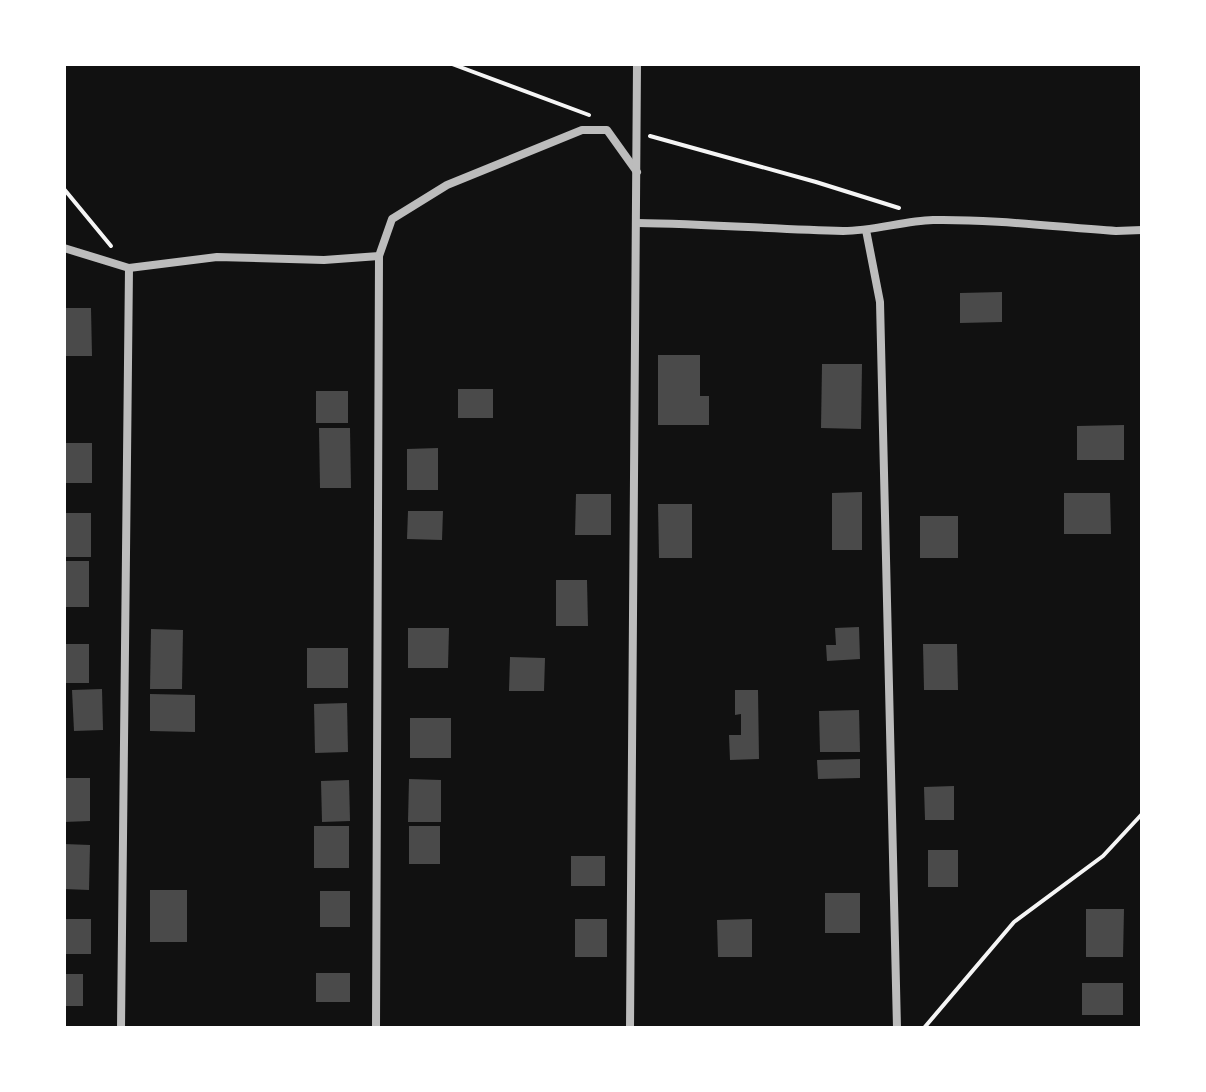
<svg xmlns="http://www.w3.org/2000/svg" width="1206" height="1092" font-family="Helvetica,sans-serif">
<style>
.building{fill:#4a4a4a}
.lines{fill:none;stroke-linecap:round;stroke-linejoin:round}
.path{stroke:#f5f5f5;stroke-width:4}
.minor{stroke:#bcbcbc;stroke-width:8}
</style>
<rect width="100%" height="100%" fill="#111"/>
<g class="building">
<polygon points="1002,292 1002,322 960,323 960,293"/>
<polygon points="64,308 91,308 92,356 64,356"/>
<polygon points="658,355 700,355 700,396 709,396 709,425 658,425"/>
<polygon points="822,364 862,364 861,429 821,428"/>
<rect x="458" y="389" width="35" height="29"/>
<rect x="316" y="391" width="32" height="32"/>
<polygon points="1124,425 1124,460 1077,460 1077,426"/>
<polygon points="319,428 350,428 351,488 320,488"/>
<rect x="64" y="443" width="28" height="40"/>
<polygon points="438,448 438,490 407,490 407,449"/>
<polygon points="862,492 862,550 832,550 832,493"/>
<polygon points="1064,493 1110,493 1111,534 1064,534"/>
<polygon points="576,494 611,494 611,535 575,535"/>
<polygon points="658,504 692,504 692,558 659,558"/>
<polygon points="408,511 443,511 442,540 407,539"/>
<rect x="64" y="513" width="27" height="44"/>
<rect x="920" y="516" width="38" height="42"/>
<rect x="64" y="561" width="25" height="46"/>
<polygon points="556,580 587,580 588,626 556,626"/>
<polygon points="859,627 860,659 827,661 826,645 836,645 835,628"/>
<polygon points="408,628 449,628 448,668 408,668"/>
<polygon points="151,629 183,630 182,689 150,689"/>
<rect x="64" y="644" width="25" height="39"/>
<polygon points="923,644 957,644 958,690 924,690"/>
<rect x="307" y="648" width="41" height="40"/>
<polygon points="510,657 545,658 544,691 509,691"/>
<polygon points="102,689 103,730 74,731 72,690"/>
<polygon points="735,690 758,690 759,759 730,760 729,735 741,735 741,714 735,715"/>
<polygon points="150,694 195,695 195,732 150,731"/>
<polygon points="347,703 348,752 315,753 314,704"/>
<polygon points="859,710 860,752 820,752 819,711"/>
<rect x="410" y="718" width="41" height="40"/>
<polygon points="860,759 860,778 818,779 817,760"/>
<polygon points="64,778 90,778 90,821 64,822"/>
<polygon points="409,779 441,780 441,822 408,822"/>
<polygon points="349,780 350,821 322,822 321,781"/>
<polygon points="954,786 954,820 925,820 924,787"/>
<rect x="314" y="826" width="35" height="42"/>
<rect x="409" y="826" width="31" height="38"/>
<polygon points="64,844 90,845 89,890 64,889"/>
<rect x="928" y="850" width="30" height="37"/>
<rect x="571" y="856" width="34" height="30"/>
<rect x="150" y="890" width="37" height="52"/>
<rect x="320" y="891" width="30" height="36"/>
<rect x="825" y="893" width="35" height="40"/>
<polygon points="1086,909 1124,909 1123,957 1086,957"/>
<rect x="64" y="919" width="27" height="35"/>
<rect x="575" y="919" width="32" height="38"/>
<polygon points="752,919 752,957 718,957 717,920"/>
<rect x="316" y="973" width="34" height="29"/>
<rect x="64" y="974" width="19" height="32"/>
<rect x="1082" y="983" width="41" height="32"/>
</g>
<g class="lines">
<g class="path">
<polyline points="452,64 589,115"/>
<polyline points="650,136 816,182 899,208"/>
<polyline points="64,189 111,246"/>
<polyline points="924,1028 1014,922 1103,856 1142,814"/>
</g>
<g class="minor">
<path d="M637 223C706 224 774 229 843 231 874 231 903 221 933 220 992 219 1057 227 1116 231L1142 230"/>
<polyline points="866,230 880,302 897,1028"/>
<polyline points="64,248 129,268 217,257 324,260 379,256 392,219 447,185 582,130 607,130 637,172"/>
<polyline points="121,1028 129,268"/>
<polyline points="376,1028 379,256"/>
<polyline points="630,1028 637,64"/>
</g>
</g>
<rect width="1206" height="1092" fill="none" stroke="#ffffff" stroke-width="132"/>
</svg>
